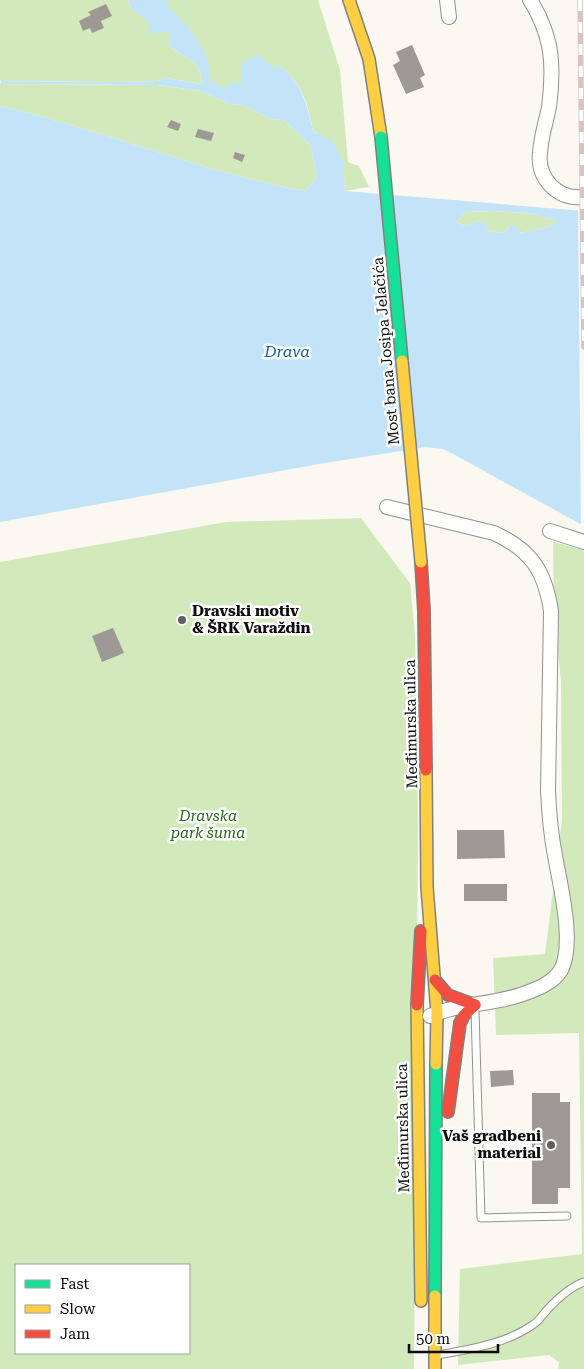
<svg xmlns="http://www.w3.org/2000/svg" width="584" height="1369" font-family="'Roboto Serif',serif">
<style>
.forest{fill:#d2eabb;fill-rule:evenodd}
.water{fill:#c3e4f8;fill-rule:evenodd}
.pier{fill:#faf8f0}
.building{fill:#9d9a96}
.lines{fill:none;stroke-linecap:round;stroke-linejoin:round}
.lane-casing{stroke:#93928f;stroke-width:9}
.street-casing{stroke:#93928f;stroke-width:16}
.fast-casing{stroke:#80807c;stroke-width:14}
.slow-casing{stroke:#80807c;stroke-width:14}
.jam-casing{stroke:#80807c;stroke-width:14}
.lane{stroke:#fefefd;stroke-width:7}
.street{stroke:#fefefd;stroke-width:14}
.fast{stroke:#16e098;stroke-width:11}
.slow{stroke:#ffcf43;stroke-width:11}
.jam{stroke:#f24e42;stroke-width:11}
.rail-casing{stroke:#d8c3c2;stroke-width:5.5}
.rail{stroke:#fff;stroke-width:4;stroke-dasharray:11;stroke-linecap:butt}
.fast-bridge-casing{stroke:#80807c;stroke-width:14;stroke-linecap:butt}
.slow-bridge-casing{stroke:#80807c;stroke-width:14;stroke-linecap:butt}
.fast-bridge{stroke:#16e098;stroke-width:11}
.slow-bridge{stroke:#ffcf43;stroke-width:11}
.poi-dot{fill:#5f5f5c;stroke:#fff;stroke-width:2}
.labels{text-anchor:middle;stroke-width:5;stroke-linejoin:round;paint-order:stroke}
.street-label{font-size:15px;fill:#0c0c0c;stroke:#fff}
.poi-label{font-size:15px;font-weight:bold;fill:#0c0c0c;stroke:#fff;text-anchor:start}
.park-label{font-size:15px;font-style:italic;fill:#266918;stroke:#fff}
.water-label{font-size:16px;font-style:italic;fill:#0c60a8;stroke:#fff}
</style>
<rect width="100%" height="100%" fill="#faf8f0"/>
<g class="forest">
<path d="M0 0H128L131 9 169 32V46C184 58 204 61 201 84L167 78 158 81 108 82 0 81Z"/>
<path d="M168 0H318L340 70 348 162 359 166 369 187 345 191C343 161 342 152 317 132L314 134C307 104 305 87 280 66L224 90 214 82H210L168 6Z"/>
<path d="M0 84 157 85 201 91 230 104 243 105 271 119 284 120 310 145 317 178 305 191C201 172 103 130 0 106Z"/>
<polygon points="492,211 528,213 559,221 548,227 520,233 510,226 504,233 487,231 486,223 479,221 465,226 456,222 465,212"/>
<path d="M361 518 410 583 415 635 418 823 414 1369H0V562L226 522ZM16 1265H189V1353H16Z"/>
<polygon points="553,542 584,550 584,1369 558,1369 559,1362 549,1355 458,1365 460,1269 582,1254 579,1033 496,1035 493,958 545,954 562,820 561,682 554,610"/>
</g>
<path class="water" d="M128 0H168V6C190 29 211 48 210 82H214L224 89 230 83H241V63L258 54 273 68 280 66C305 87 306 104 314 134L317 132 326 139 330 137 343 161 345 191 584 211V526L455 455 443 449 426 447 319 464 0 522V106C103 130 201 172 305 191L317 178 310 145 284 120 271 119 243 105 230 104 201 91 157 85 0 84 1 81 108 82 158 81 167 78 201 84C204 61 184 58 169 46V32L148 33 149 22 131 9ZM492 211 528 213 558 221 548 227 520 233 516 226H510L504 233 488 231 486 223 479 221 465 226 456 222 465 212Z"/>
<polygon class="pier" points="578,208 584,208 584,528 581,527"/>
<g class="building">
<polygon points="106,4 112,16 101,21 104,28 92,33 90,28 83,31 79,21 91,15 88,12"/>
<polygon points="412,45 425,75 420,78 424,87 406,94 393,65 400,61 396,52"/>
<polygon points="171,120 181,124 178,131 167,127"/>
<polygon points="198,129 214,133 211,141 195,137"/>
<polygon points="235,152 245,155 242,162 233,158"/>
<polygon points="113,628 124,653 102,662 92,636"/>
<polygon points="457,830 504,830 505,858 457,859"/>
<rect x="464" y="884" width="43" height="17"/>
<polygon points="513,1070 514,1085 491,1087 490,1071"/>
<polygon points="532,1093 560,1093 560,1102 570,1102 570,1188 558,1188 558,1204 532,1204"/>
</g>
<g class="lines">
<defs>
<g id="lane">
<polyline points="475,1010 481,1218 567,1216"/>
<path d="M438 1355C471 1349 506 1344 534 1324 539 1321 543 1314 547 1310 557 1299 570 1287 584 1282"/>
</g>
<g id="street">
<polyline points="447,0 449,17"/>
<path d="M530 0C541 17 550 40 551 61 552 76 551 92 549 107 546 122 541 137 540 153 537 179 558 200 584 197"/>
<path d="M387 507 494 533C531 550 545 571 551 611L548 791C549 813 551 835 555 856 560 884 575 944 561 970 553 983 537 989 523 994 493 1005 459 1003 430 1016"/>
<polyline points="550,531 584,542"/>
</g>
<polyline id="fast" points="435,1296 436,1064"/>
<g id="slow">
<polyline points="349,0 369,59 381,137"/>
<polyline points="426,770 427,887 437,1013 436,1064"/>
<polyline points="417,1005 421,1301"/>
<polyline points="435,1296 435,1369"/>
</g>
<g id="jam">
<polyline points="421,562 424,611 426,770"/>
<polyline points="435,980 448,995 475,1005"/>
<polyline points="417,1005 421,931"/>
<polyline points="448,1112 460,1023 464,1015 475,1005"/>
</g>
</defs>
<use href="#lane" class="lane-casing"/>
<use href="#street" class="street-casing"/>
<use href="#fast" class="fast-casing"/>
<use href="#slow" class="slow-casing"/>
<use href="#jam" class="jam-casing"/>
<use href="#lane" class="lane"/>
<use href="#street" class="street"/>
<use href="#fast" class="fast"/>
<use href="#slow" class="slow"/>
<use href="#jam" class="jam"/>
<defs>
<polyline id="rail" points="580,0 584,347"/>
</defs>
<use href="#rail" class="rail-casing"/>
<use href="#rail" class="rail"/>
<defs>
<polyline id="fast-bridge" points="381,137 402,361"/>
<polyline id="slow-bridge" points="402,361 421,562"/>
</defs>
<use href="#fast-bridge" class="fast-bridge-casing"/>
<use href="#slow-bridge" class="slow-bridge-casing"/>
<use href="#fast-bridge" class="fast-bridge"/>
<use href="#slow-bridge" class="slow-bridge"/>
</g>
<g class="poi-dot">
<circle cx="182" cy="620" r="5"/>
<circle cx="551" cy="1145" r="5"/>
</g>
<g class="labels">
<g class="street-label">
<text transform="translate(386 351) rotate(-95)" y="5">Most bana Josipa Jelačića</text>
<text transform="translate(411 724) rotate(-91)" y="5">Međimurska ulica</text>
<text transform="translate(403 1128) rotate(-91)" y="5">Međimurska ulica</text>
</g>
<g class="poi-label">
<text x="192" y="616">Dravski motiv<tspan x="192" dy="17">&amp; ŠRK Varaždin</tspan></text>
<text x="541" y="1141" text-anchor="end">Vaš gradbeni<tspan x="541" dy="17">material</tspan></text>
</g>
<g class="park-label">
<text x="208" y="821">Dravska<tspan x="208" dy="17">park šuma</tspan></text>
</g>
<g class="water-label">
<text x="287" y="357">Drava</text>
</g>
</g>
<rect x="15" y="1264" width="175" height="90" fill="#ffffff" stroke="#9e9e9e"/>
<rect x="25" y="1280" width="25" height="8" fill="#16e098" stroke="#9e9e9e"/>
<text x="60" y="1289" font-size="15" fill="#0c0c0c">Fast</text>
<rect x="25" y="1305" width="25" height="8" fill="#ffcf43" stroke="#9e9e9e"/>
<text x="60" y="1314" font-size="15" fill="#0c0c0c">Slow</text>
<rect x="25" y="1330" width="25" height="8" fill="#f24e42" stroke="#9e9e9e"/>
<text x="60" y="1339" font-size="15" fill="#0c0c0c">Jam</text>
<path d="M409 1344v8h89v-8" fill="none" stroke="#0c0c0c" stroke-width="2.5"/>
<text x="416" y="1344" font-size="15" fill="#0c0c0c" stroke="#ffffff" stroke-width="4" paint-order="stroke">50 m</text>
</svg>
